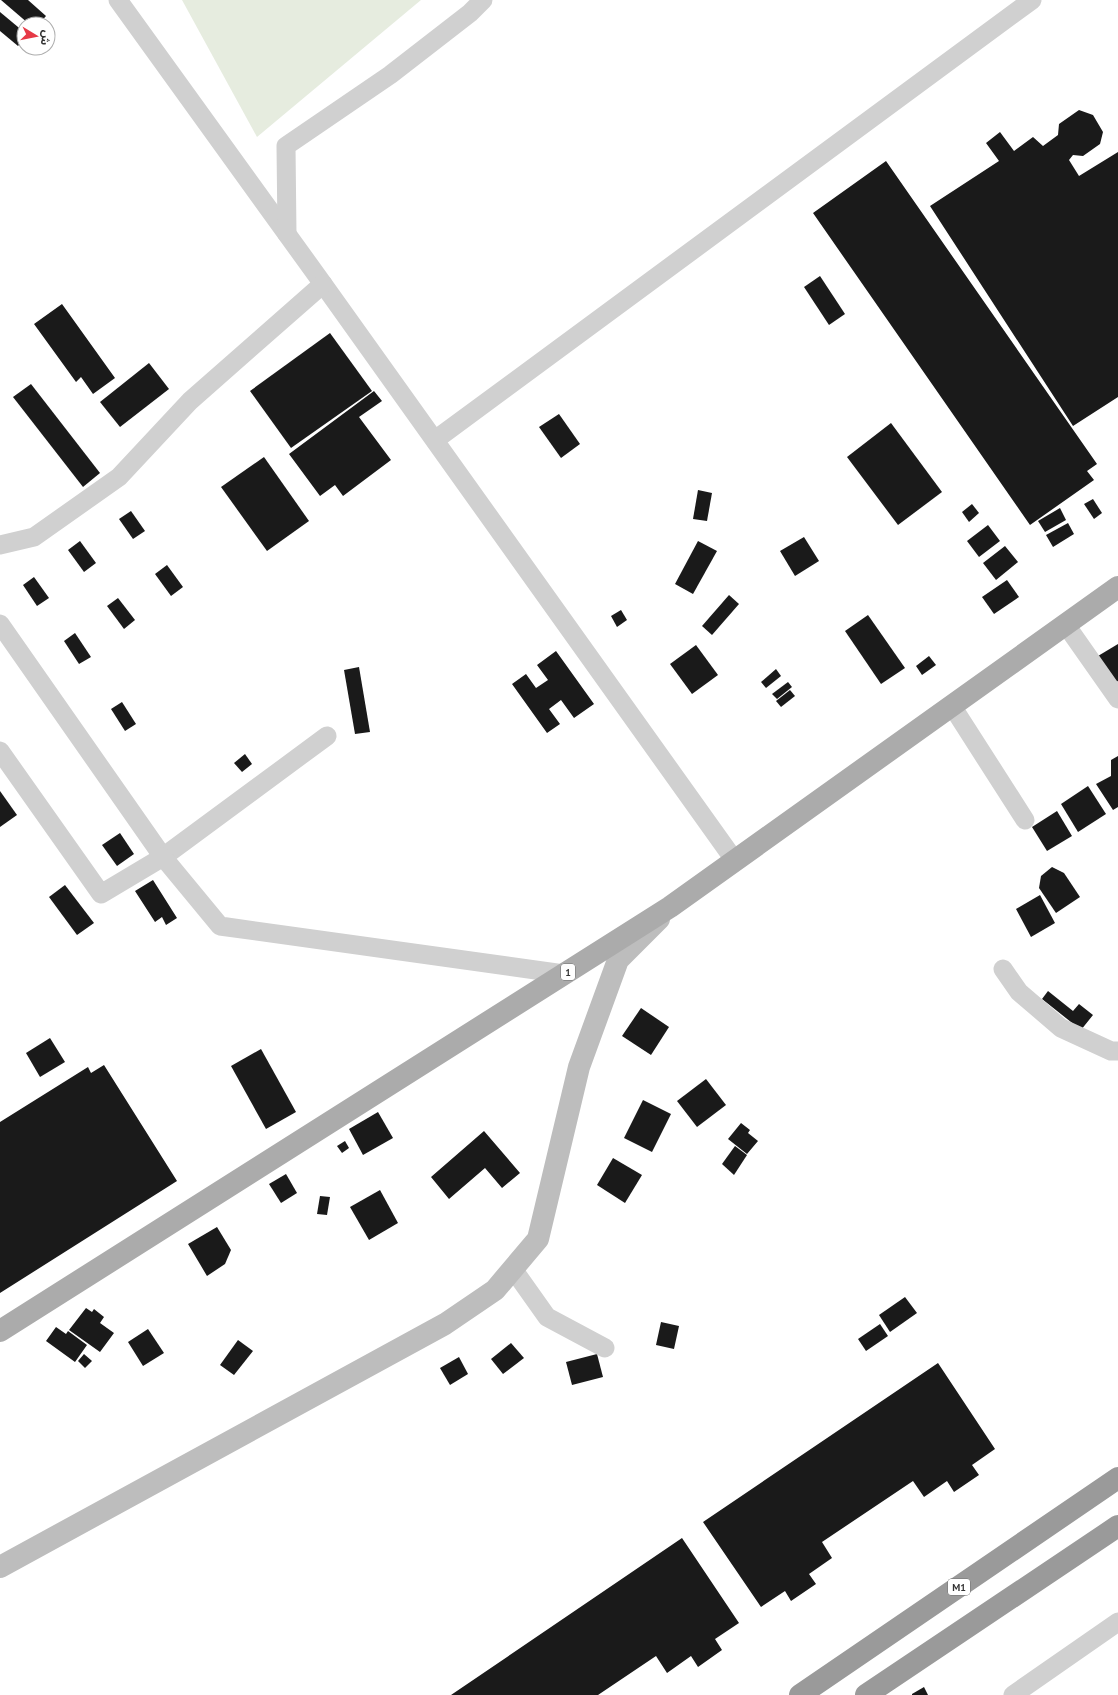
<svg xmlns="http://www.w3.org/2000/svg" width="1118" height="1695" font-family="'PT Sans','Noto Sans Arabic',sans-serif">
<style>
.green{fill:#e6ecdf}
.building{fill:#1a1a1a}
.lines{fill:none;stroke-linecap:round;stroke-linejoin:round}
.street{stroke:#d0d0d0;stroke-width:19}
.secondary{stroke:#bdbdbd;stroke-width:22}
.primary{stroke:#ababab;stroke-width:22}
.highway{stroke:#9a9a9a;stroke-width:22}
.labels{text-anchor:middle;stroke-width:4;stroke-linejoin:round;paint-order:stroke}
.shield{fill:#fff;stroke:#707070;stroke-width:1}
.shield-label{font-size:10px;font-weight:bold;fill:#333}
</style>
<rect width="100%" height="100%" fill="#fff"/>
<polygon class="green" points="182,0 421,0 257,137"/>
<g class="building">
<polygon points="1,0 28,0 46,16 39,24 29,24"/>
<polygon points="0,12 24,32 24,39 18,46 0,31"/>
<polygon points="1079,110 1093,115 1103,132 1100,144 1083,156 1073,155 1069,160 1079,176 1118,152 1118,397 1073,426 930,206 999,161 986,143 1000,132 1014,151 1033,137 1043,146 1058,135 1059,124"/>
<polygon points="886,161 1097,464 1087,471 1094,480 1030,525 813,213"/>
<polygon points="820,276 845,314 829,325 804,287"/>
<polygon points="62,304 115,378 93,394 81,377 76,382 34,324"/>
<polygon points="330,333 372,391 291,448 250,391"/>
<polygon points="149,363 169,389 120,427 100,402"/>
<polygon points="31,384 100,473 83,487 13,397"/>
<polygon points="374,391 382,401 359,417 391,460 343,496 335,485 320,496 289,454"/>
<polygon points="559,414 580,444 561,458 539,427"/>
<polygon points="891,423 942,492 898,525 847,457"/>
<polygon points="264,457 309,521 267,551 221,487"/>
<polygon points="698,490 712,493 707,521 693,519"/>
<polygon points="1093,499 1102,513 1094,519 1084,504"/>
<polygon points="972,504 979,513 969,522 962,512"/>
<polygon points="1060,508 1066,520 1045,532 1038,521"/>
<polygon points="131,511 145,531 133,539 119,519"/>
<polygon points="1068,523 1074,534 1053,547 1046,535"/>
<polygon points="988,525 1000,541 979,557 967,541"/>
<polygon points="804,537 819,561 795,576 780,551"/>
<polygon points="80,541 96,563 84,572 68,550"/>
<polygon points="698,541 717,551 693,594 675,584"/>
<polygon points="1005,546 1018,562 996,580 983,563"/>
<polygon points="167,565 183,587 171,596 155,574"/>
<polygon points="34,577 49,598 37,606 23,585"/>
<polygon points="1007,580 1019,597 994,614 982,597"/>
<polygon points="729,595 739,604 712,635 702,626"/>
<polygon points="118,598 135,620 124,629 107,606"/>
<polygon points="621,610 627,620 617,627 611,616"/>
<polygon points="868,615 905,668 881,684 845,631"/>
<polygon points="75,633 91,657 79,664 64,641"/>
<polygon points="1118,644 1118,681 1115,683 1098,656"/>
<polygon points="696,645 718,675 692,694 670,664"/>
<polygon points="556,651 594,704 574,718 561,700 549,709 560,724 547,733 512,684 526,674 536,688 548,680 537,665"/>
<polygon points="929,656 936,665 922,675 916,666"/>
<polygon points="359,667 370,732 355,734 344,670"/>
<polygon points="776,669 781,676 766,688 761,682"/>
<polygon points="788,682 792,687 777,699 772,694"/>
<polygon points="790,690 795,696 781,707 776,701"/>
<polygon points="122,702 136,724 125,731 111,709"/>
<polygon points="245,754 252,764 242,772 234,763"/>
<polygon points="1118,756 1118,807 1113,810 1096,784 1111,776 1111,760"/>
<polygon points="1088,786 1106,814 1078,832 1061,804"/>
<polygon points="0,791 17,815 0,827"/>
<polygon points="1057,811 1072,836 1047,851 1032,827"/>
<polygon points="120,833 134,854 117,866 102,845"/>
<polygon points="1052,867 1064,873 1080,897 1056,913 1039,888 1041,876"/>
<polygon points="153,880 177,918 166,925 162,917 155,922 135,891"/>
<polygon points="65,885 94,923 77,935 49,897"/>
<polygon points="1040,895 1055,923 1031,937 1016,909"/>
<polygon points="1048,991 1073,1011 1079,1004 1093,1015 1081,1030 1042,999"/>
<polygon points="641,1008 669,1027 651,1055 622,1036"/>
<polygon points="50,1038 65,1062 40,1077 26,1053"/>
<polygon points="261,1049 296,1112 266,1129 231,1066"/>
<polygon points="104,1065 177,1181 0,1293 0,1122 88,1067 91,1073"/>
<polygon points="706,1079 726,1105 697,1127 677,1101"/>
<polygon points="643,1100 671,1114 652,1152 624,1138"/>
<polygon points="378,1112 393,1138 363,1155 349,1129"/>
<polygon points="741,1123 750,1130 748,1133 758,1141 747,1154 728,1139"/>
<polygon points="484,1131 520,1173 502,1188 485,1168 449,1199 431,1177"/>
<polygon points="345,1141 349,1148 342,1153 337,1146"/>
<polygon points="735,1146 747,1155 734,1175 722,1164"/>
<polygon points="613,1158 642,1175 625,1203 597,1185"/>
<polygon points="286,1174 297,1193 281,1203 269,1184"/>
<polygon points="380,1190 398,1223 369,1240 350,1207"/>
<polygon points="320,1196 330,1197 327,1215 317,1214"/>
<polygon points="217,1227 231,1250 225,1264 207,1276 188,1244"/>
<polygon points="905,1297 917,1313 890,1332 879,1315"/>
<polygon points="86,1308 92,1312 94,1309 104,1317 100,1323 114,1333 100,1352 69,1330"/>
<polygon points="661,1322 679,1326 674,1349 656,1345"/>
<polygon points="880,1324 888,1336 866,1351 858,1339"/>
<polygon points="56,1327 66,1334 68,1331 87,1345 75,1362 46,1341"/>
<polygon points="148,1329 164,1353 143,1366 128,1342"/>
<polygon points="238,1340 253,1351 234,1375 220,1365"/>
<polygon points="511,1343 524,1358 503,1374 491,1359"/>
<polygon points="84,1354 92,1361 85,1368 78,1361"/>
<polygon points="597,1354 603,1377 572,1385 566,1362"/>
<polygon points="459,1357 468,1374 450,1385 440,1368"/>
<polygon points="938,1363 995,1449 972,1465 979,1475 954,1492 947,1481 924,1497 913,1481 822,1542 832,1558 809,1574 816,1584 791,1601 785,1591 761,1607 703,1522"/>
<polygon points="682,1538 739,1623 715,1639 722,1650 698,1667 691,1656 667,1673 656,1656 598,1695 451,1695"/>
<polygon points="924,1687 928,1695 912,1695 912,1694"/>
</g>
<g class="lines">
<g class="street">
<polyline points="118,0 323,284 735,861"/>
<polyline points="287,234 286,146 390,75 470,13 483,0"/>
<polyline points="435,440 1032,0"/>
<polyline points="0,545 34,537 119,477 190,401 323,284"/>
<polyline points="0,624 163,857 327,736"/>
<polyline points="1066,625 1118,699"/>
<polyline points="952,706 1025,820"/>
<polyline points="0,751 101,894 163,857 220,926 564,974"/>
<polyline points="1003,969 1019,992 1061,1028 1111,1051 1118,1051"/>
<polyline points="513,1269 547,1317 605,1348"/>
<polyline points="1013,1695 1118,1622"/>
</g>
<polyline class="secondary" points="0,1567 445,1324 495,1290 538,1239 579,1067 618,960 659,919"/>
<polyline class="primary" points="0,1331 670,907 1118,587"/>
<g class="highway">
<polyline points="800,1695 1118,1478"/>
<polyline points="866,1695 1118,1526"/>
</g>
</g>
<g class="labels">
<g class="shield">
<rect x="561" y="964" width="14" height="16" rx="3"/>
<rect x="948" y="1579" width="22" height="16" rx="3"/>
</g>
<g class="shield-label">
<text x="568" y="976">1</text>
<text x="959" y="1591">M1</text>
</g>
</g>
<g transform="translate(36 36) rotate(100)"><circle r="19" fill="#ffffff" stroke="#adadad"/>
<path d="M0-3L7 15L0 10L-7 15Z" fill="#e63946"/>
<text y="-6" font-size="11" font-weight="bold" text-anchor="middle" fill="#333333">ش</text>
</g>
</svg>
